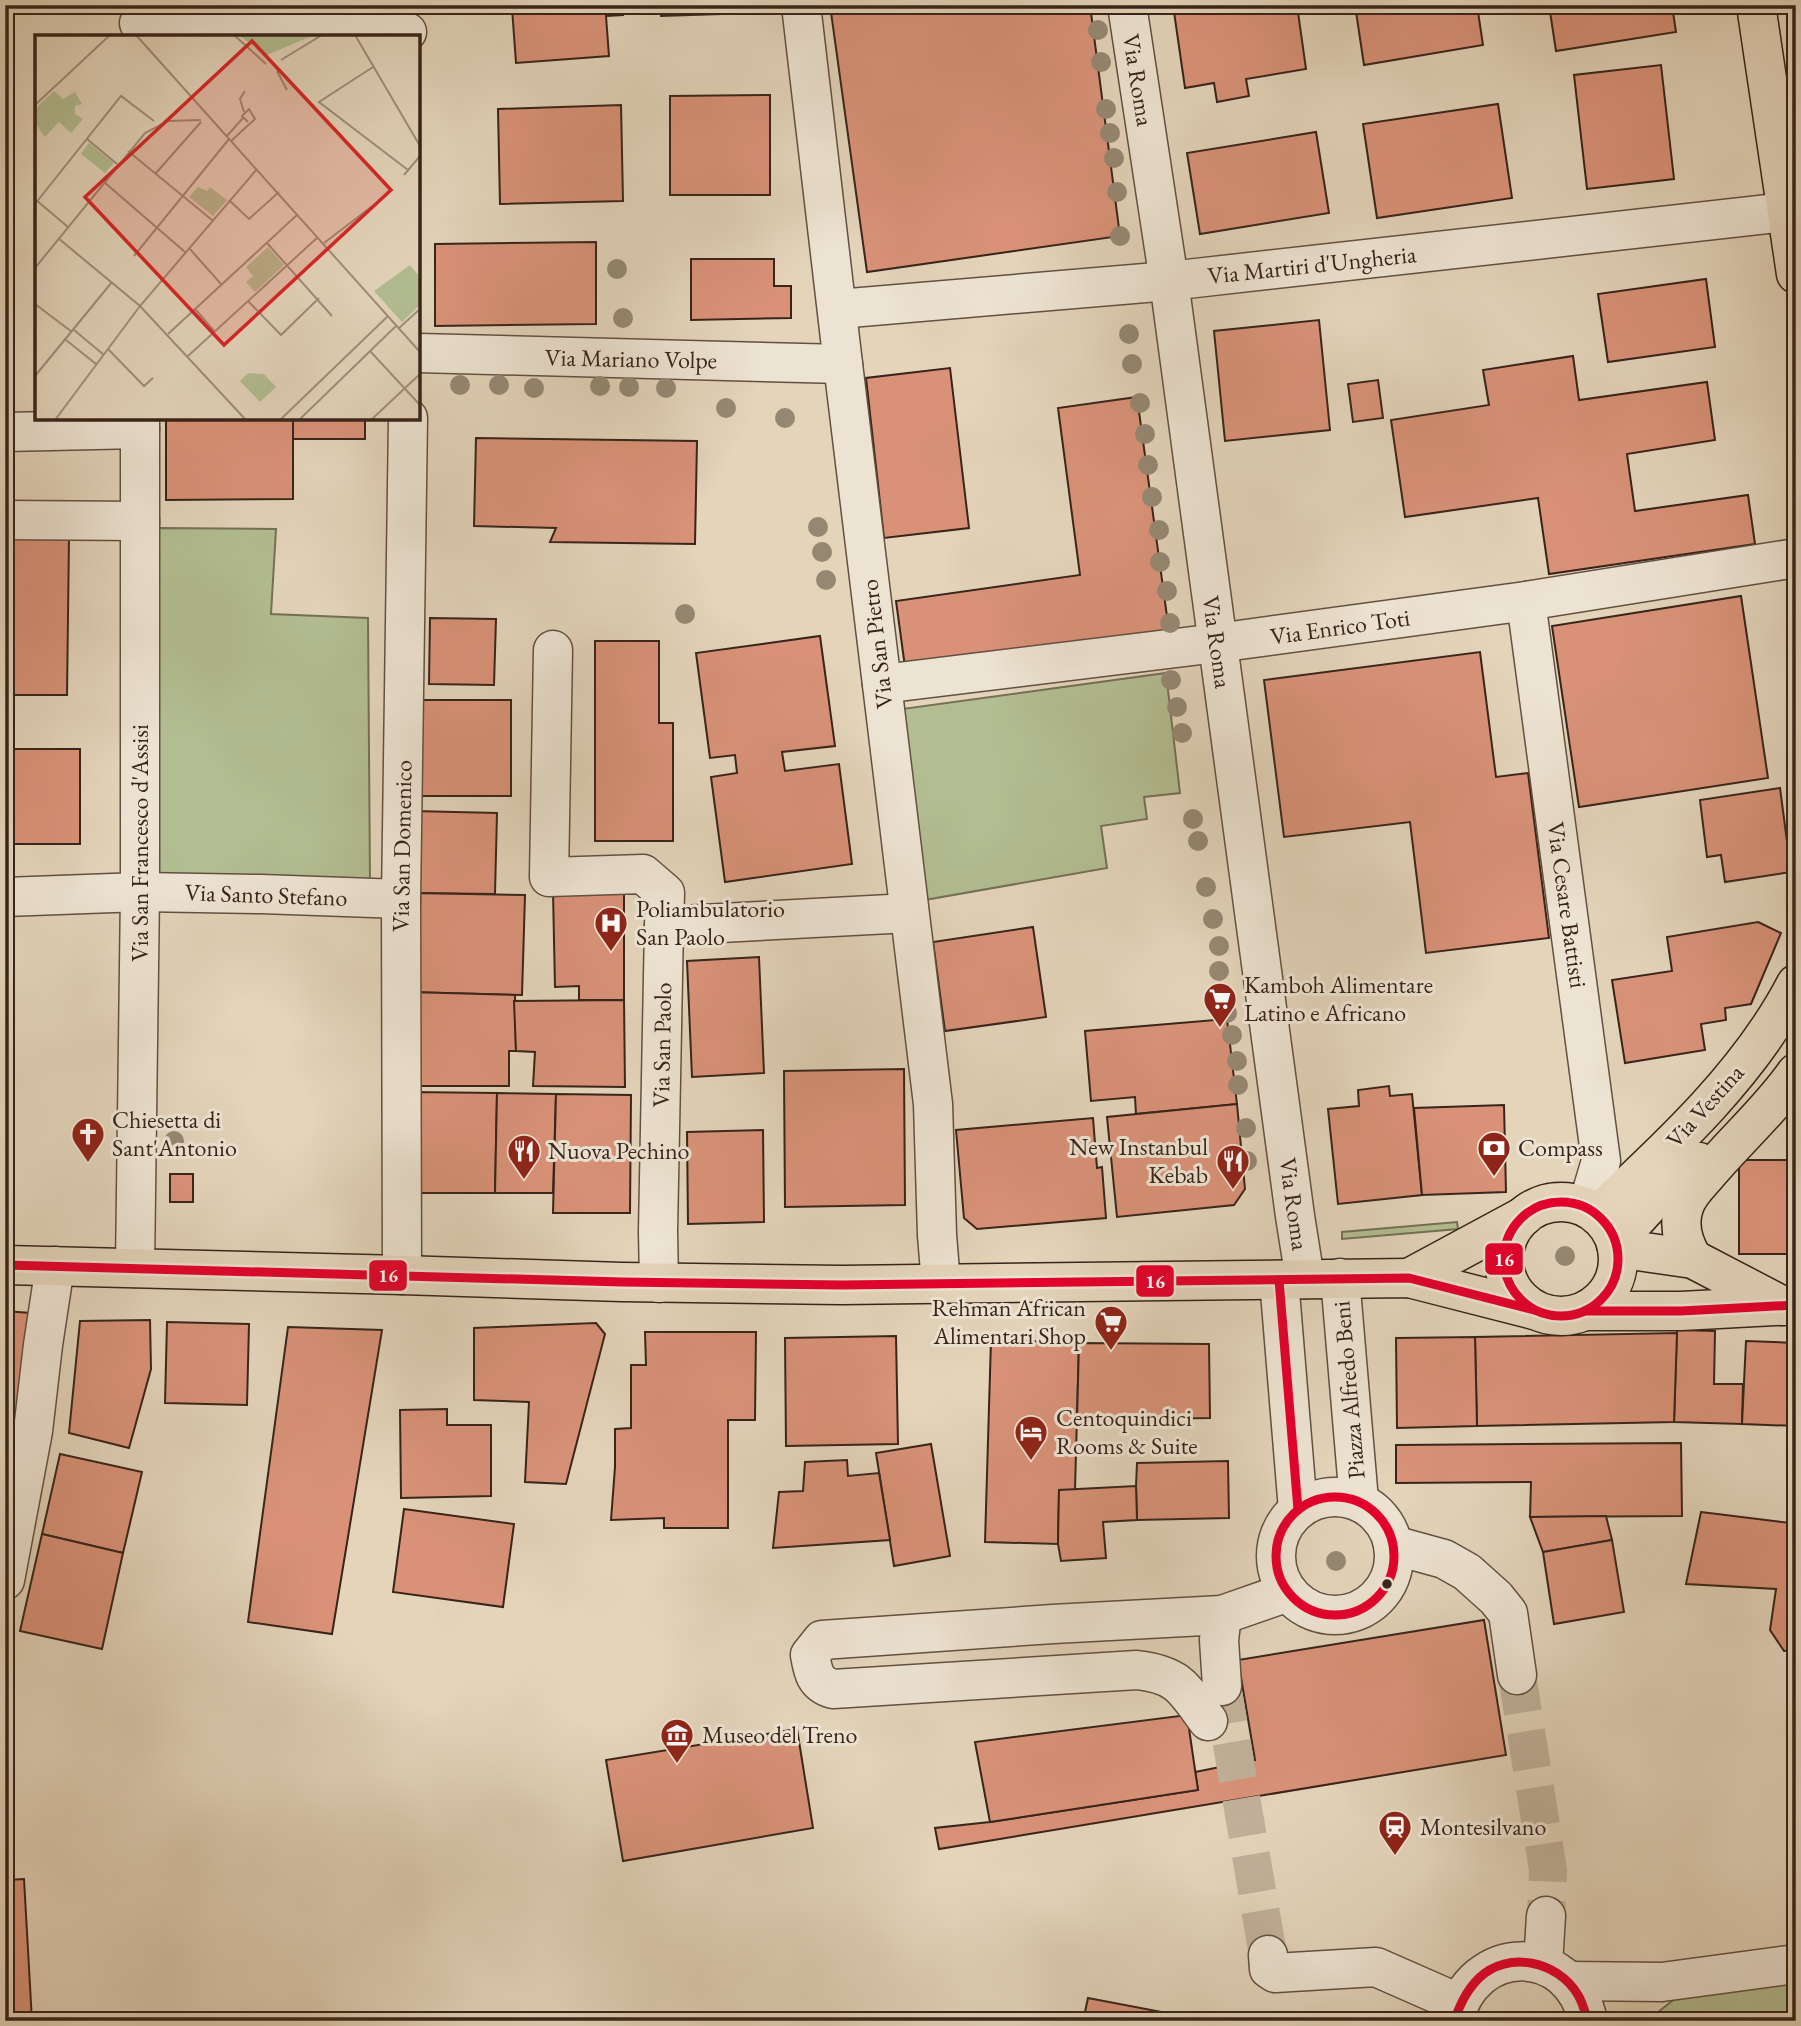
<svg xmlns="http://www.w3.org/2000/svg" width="1801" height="2026" font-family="'EB Garamond',serif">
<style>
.green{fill:#b2bd91;stroke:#757056;stroke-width:2}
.building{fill:#d99278;stroke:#38241a;stroke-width:2}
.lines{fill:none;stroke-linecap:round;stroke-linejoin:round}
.minor-tunnel{stroke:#c1b19a;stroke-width:38;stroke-dasharray:38 19;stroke-linecap:butt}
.minor-casing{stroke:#635042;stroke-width:41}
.major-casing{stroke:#38241a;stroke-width:41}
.minor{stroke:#ede3d2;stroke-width:38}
.major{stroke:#e3d4ba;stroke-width:38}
.bus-1-casing{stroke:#ede3d2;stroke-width:14}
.bus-1{stroke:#e4002b;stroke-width:9}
.tree{fill:#958872}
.bus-dot{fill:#38241a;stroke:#ede3d2;stroke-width:2.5}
.labels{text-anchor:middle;stroke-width:6;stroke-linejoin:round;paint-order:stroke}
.street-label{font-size:24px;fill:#38241a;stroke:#ede3d2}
.poi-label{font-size:24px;fill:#38241a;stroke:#ede3d2;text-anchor:start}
.inset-road{fill:none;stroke:#9f8e7a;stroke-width:2}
.view{fill:#d62828;fill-opacity:0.15;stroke:#d62828;stroke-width:3.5}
.inset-edge{fill:none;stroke:#38241a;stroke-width:3.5}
.line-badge{stroke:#ede3d2;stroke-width:2.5}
.badge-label{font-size:19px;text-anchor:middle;font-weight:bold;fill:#fff}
</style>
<rect width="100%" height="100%" fill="#e3d4ba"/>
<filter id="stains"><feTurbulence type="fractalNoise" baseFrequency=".00286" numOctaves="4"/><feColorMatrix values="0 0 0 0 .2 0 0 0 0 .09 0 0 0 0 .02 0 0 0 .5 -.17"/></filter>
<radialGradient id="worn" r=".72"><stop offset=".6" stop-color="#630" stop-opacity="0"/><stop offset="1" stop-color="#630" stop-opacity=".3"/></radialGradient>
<g class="green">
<polygon points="159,528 276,529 271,614 368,618 370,882 155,881"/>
<polygon points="1166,673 1180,793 1144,797 1147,819 1101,826 1107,868 919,901 902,709"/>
<polygon points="1457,1222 1458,1229 1342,1239 1342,1232"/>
<polygon points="1796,1983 1796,2021 1647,2021 1677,1997"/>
</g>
<g class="building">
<polygon points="529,5 622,5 623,15 606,16 609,56 516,63 512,8 529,7"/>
<polygon points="661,5 753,5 753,13 661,16"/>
<polygon points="830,5 1090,5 1120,236 867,272"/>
<polygon points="1173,5 1297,5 1306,69 1246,79 1249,96 1217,102 1214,83 1185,88"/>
<polygon points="1355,5 1477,5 1483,45 1364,65"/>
<polygon points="1549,5 1672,5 1676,32 1556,51"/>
<polygon points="1661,65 1674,179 1587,189 1574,75"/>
<polygon points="770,95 770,195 670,195 670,96"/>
<polygon points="1498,104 1512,198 1377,218 1363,124"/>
<polygon points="621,105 623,201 500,204 498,109"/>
<polygon points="1316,132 1329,213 1200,234 1187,153"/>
<polygon points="596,242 596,324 435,326 435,244"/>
<polygon points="691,259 774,259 774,286 791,286 791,318 691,320"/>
<polygon points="1706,279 1715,347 1608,362 1598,294"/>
<polygon points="1319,320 1330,430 1225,441 1214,331"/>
<polygon points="1573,356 1579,400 1707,382 1715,440 1627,454 1635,511 1748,495 1755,544 1549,574 1538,498 1405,517 1391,420 1489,405 1483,370"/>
<polygon points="950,368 969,528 884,538 866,378"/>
<polygon points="1378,380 1383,418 1353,422 1348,384"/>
<polygon points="1137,397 1169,631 905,667 896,601 1080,575 1058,408"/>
<polygon points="166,418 293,418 293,499 166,500"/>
<rect x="293" y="418" width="72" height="21"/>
<polygon points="476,438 697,441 695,544 550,542 556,528 474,526"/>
<polygon points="5,536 69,537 67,695 5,695"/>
<polygon points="1741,596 1768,778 1579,807 1552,626"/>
<polygon points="430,618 496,619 494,685 429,684"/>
<polygon points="820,636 835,746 782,752 785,771 839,764 852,864 725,882 711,777 737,773 735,755 710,758 696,653"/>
<polygon points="595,641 659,641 659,723 673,723 673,841 595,841"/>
<polygon points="1480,652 1496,777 1528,773 1549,938 1426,953 1410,822 1284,837 1264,680"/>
<polygon points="416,700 511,700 511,796 415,796"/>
<rect x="5" y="749" width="75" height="95"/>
<polygon points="1780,788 1791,872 1725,882 1721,855 1707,857 1700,800"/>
<polygon points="413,811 497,813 495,894 411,893"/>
<polygon points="553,892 624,892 624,1000 579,1000 579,986 555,987"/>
<polygon points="411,893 525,895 522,995 408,992"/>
<polygon points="1758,922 1781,933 1751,1004 1725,1008 1726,1020 1701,1024 1705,1050 1625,1063 1612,980 1672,971 1667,937"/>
<polygon points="1033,927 1046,1017 945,1031 933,942"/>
<polygon points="759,957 764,1073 692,1077 687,961"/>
<polygon points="408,992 515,995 516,1051 509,1051 509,1086 411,1086"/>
<polygon points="624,1000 625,1087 533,1086 535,1052 516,1051 514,1001"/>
<polygon points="1227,1019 1237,1104 1136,1114 1135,1097 1091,1101 1085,1031"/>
<polygon points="904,1069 905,1205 785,1207 784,1071"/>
<polygon points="1389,1086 1390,1096 1412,1094 1422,1195 1338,1204 1328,1109 1359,1106 1358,1090"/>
<polygon points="410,1092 497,1093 495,1193 410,1193"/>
<polygon points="497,1093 556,1094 553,1193 495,1193"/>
<polygon points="556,1094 631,1095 630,1213 553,1213"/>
<polygon points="1237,1104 1245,1189 1234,1205 1117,1217 1107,1117"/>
<polygon points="1504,1105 1506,1192 1422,1195 1414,1108"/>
<polygon points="1093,1118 1097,1168 1102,1167 1106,1218 977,1229 964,1218 956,1130"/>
<polygon points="763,1130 764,1222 688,1224 687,1132"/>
<rect x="1739" y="1160" width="57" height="94"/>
<rect x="170" y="1174" width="23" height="28"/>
<polygon points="5,1311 30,1313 25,1410 5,1409"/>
<polygon points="150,1320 151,1369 129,1448 69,1433 80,1321"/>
<polygon points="167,1322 249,1324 247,1405 165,1403"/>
<polygon points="596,1323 605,1334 566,1484 525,1482 529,1402 474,1400 474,1328"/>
<polygon points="288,1327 382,1330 332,1634 248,1622"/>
<polygon points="1677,1330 1715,1331 1714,1384 1743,1384 1742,1424 1674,1422"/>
<polygon points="645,1332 756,1332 755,1420 728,1420 728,1528 664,1528 664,1518 611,1520 615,1467 615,1429 631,1428 631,1365 646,1365"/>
<polygon points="1677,1333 1674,1422 1477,1426 1475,1337"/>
<polygon points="896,1336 898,1444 786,1446 785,1338"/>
<polygon points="1475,1337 1477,1426 1397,1428 1396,1338"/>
<polygon points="991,1340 1079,1343 1075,1490 1059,1490 1058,1544 985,1542"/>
<polygon points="1746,1341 1796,1343 1796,1426 1742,1424"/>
<polygon points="1079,1343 1209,1344 1210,1418 1077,1420"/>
<polygon points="447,1409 447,1425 491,1425 491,1496 401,1498 400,1410"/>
<polygon points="1681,1443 1682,1516 1530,1517 1531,1482 1396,1483 1396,1445"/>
<polygon points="931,1444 950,1556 894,1566 876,1453"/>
<polygon points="60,1454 142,1472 123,1553 42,1534"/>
<polygon points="847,1460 848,1476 879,1473 890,1540 773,1548 779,1492 803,1491 805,1462"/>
<polygon points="1228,1461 1229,1518 1137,1520 1136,1486 1137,1463"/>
<polygon points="1136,1486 1137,1520 1103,1522 1106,1558 1061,1561 1058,1544 1059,1490"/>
<polygon points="404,1509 514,1524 503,1607 393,1592"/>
<polygon points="1701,1512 1790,1523 1788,1534 1796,1535 1796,1650 1784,1651 1770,1630 1776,1589 1686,1584"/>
<polygon points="1606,1516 1612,1540 1543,1552 1530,1517"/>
<polygon points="42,1534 123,1553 102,1649 20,1631"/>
<polygon points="1612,1540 1624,1612 1554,1624 1543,1552"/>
<polygon points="1484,1620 1506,1755 939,1849 935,1828 990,1822 1198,1790 1195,1772 1255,1760 1238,1660"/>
<polygon points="1187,1715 1198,1790 990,1822 975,1742"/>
<polygon points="797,1729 813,1828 623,1861 606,1760"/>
<polygon points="24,1879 32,2021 5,2021 5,1880"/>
<polygon points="1088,1998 1167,2013 1166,2021 1083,2021"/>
</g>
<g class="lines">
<g class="minor-tunnel">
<polyline points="1517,1675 1548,1870 1546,1916"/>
<polyline points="1222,1686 1268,1955"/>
</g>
<defs>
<g id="minor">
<polyline points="801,5 843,364 933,1104 937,1235 941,1284"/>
<polyline points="1127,5 1169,281 1295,1216 1305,1279"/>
<polyline points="139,23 407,32"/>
<polyline points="838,309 1169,281 1786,212"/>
<polyline points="418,353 843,364"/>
<polyline points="5,432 140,429"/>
<polyline points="5,520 140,521"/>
<polyline points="1526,601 1601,1161 1587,1208"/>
<polyline points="553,650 549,877 643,874 665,893 664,926"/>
<polyline points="882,684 1217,643 1526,601 1796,558"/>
<polyline points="5,897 140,892 261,894 401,899"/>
<polyline points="135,1268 140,892 140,418"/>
<polyline points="402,1275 401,899 408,418"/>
<polyline points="1340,1278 1359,1501"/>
<polyline points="1279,1280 1298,1510"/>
<polyline points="659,1283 658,1231 664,926 909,913"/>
<circle cx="1335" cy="1556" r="59"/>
<polyline points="1393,1545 1444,1559 1467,1572 1496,1598 1508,1613 1517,1675"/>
<polyline points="5,1580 33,1431 43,1345 55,1266"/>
<polyline points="1222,1615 1219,1640 1222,1686"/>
<path d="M1208 1721C1184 1689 1180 1675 1137 1670L833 1689C815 1684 813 1672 810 1655L822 1640 1053 1624 1222 1615 1288 1592"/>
<polyline points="1268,1955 1269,1969 1275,1973 1376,1967 1458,2003"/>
<polyline points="1543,1964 1546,1916"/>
<polyline points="1569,1981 1662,1982 1796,1964"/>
<path d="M1454 2021C1472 1942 1571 1941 1588 2021"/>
</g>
<g id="major">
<polyline points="1756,5 1796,274"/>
<circle cx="1561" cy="1259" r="57"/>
<path d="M1597 1215C1670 1147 1750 1073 1796 984"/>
<polyline points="1616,1241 1685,1166 1699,1162"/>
<polyline points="1617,1248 1693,1259 1783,1306"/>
<path d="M1693 1259C1683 1243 1678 1225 1684 1207 1688 1193 1700 1183 1709 1172 1738 1138 1771 1109 1796 1073"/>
<polyline points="5,1265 402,1275 622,1282 842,1285 1409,1278 1534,1310"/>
<polyline points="1409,1278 1524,1216"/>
<polyline points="1585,1311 1681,1311 1796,1305"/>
</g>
</defs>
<use href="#minor" class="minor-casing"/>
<use href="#major" class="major-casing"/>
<use href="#minor" class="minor"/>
<use href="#major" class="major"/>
<defs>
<g id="bus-1">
<circle cx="1561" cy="1259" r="57"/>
<polyline points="5,1265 622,1282 842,1285 1409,1278 1534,1310"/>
<polyline points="1279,1280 1298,1510"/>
<polyline points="1585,1311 1681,1311 1796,1305"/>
<circle cx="1335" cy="1556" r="59"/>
<path d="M1454 2021C1460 2005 1466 1991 1479 1978 1508 1950 1558 1961 1578 1995 1583 2003 1585 2013 1588 2021"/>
</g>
</defs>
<use href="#bus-1" class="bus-1-casing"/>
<use href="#bus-1" class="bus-1"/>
</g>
<g class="tree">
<circle cx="1098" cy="30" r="10"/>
<circle cx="1101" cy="62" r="10"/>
<circle cx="1106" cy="109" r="10"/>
<circle cx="1110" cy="133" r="10"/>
<circle cx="1114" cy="158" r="10"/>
<circle cx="1117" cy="192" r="10"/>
<circle cx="1120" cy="236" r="10"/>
<circle cx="617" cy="269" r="10"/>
<circle cx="623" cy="318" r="10"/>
<circle cx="1129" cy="334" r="10"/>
<circle cx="1132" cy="364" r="10"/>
<circle cx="460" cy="385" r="10"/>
<circle cx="499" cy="385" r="10"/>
<circle cx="600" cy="386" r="10"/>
<circle cx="629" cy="387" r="10"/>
<circle cx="534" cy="388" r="10"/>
<circle cx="666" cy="388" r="10"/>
<circle cx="1140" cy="403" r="10"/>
<circle cx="726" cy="408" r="10"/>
<circle cx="785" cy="418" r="10"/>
<circle cx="1145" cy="434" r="10"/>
<circle cx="1148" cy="465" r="10"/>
<circle cx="1152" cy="497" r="10"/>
<circle cx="818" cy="527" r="10"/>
<circle cx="1159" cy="530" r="10"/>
<circle cx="822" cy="552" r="10"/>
<circle cx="1160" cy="562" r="10"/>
<circle cx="826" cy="580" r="10"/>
<circle cx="1167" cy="591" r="10"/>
<circle cx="685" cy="614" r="10"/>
<circle cx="1170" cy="623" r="10"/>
<circle cx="1171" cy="680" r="10"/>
<circle cx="1177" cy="707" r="10"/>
<circle cx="1182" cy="733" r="10"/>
<circle cx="1193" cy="819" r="10"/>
<circle cx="1198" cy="841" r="10"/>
<circle cx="1206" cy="887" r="10"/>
<circle cx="1213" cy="919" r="10"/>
<circle cx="1219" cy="946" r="10"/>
<circle cx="1219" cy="971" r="10"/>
<circle cx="1227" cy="1013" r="10"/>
<circle cx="1232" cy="1035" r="10"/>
<circle cx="1237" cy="1061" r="10"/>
<circle cx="1238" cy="1085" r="10"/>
<circle cx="1246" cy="1128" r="10"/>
<circle cx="174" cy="1141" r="10"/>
<circle cx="1247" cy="1161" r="10"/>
<circle cx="1565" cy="1256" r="10"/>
<circle cx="1336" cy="1561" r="10"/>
</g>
<defs>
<symbol id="hospital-pin" viewBox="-11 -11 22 30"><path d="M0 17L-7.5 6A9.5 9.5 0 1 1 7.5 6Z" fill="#8f2418" stroke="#ede3d2"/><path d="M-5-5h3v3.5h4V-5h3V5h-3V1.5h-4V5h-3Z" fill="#fff"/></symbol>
<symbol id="supermarket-pin" viewBox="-11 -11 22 30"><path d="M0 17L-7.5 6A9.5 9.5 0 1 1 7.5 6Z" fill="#8f2418" stroke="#ede3d2"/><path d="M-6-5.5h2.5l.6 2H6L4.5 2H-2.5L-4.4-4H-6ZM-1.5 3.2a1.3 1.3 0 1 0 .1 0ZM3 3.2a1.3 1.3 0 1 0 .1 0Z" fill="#fff"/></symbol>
<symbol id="church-pin" viewBox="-11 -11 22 30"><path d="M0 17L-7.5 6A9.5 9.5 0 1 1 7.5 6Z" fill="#8f2418" stroke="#ede3d2"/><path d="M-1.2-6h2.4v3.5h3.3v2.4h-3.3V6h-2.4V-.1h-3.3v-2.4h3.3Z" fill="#fff"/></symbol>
<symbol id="bank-pin" viewBox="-11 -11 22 30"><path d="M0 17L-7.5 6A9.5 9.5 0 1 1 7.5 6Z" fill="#8f2418" stroke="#ede3d2"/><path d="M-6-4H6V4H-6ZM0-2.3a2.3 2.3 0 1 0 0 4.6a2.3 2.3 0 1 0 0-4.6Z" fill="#fff"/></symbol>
<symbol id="restaurant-pin" viewBox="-11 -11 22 30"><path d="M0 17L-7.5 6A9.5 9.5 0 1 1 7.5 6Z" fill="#8f2418" stroke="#ede3d2"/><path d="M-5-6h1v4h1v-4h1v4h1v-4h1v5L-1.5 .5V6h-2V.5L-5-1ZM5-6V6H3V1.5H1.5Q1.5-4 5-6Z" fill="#fff"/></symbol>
<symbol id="hotel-pin" viewBox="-11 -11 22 30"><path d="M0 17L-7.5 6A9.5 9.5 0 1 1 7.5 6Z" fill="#8f2418" stroke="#ede3d2"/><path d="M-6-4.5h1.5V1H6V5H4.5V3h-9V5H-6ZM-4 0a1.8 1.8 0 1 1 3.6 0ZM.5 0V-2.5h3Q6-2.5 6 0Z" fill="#fff"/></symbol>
<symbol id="museum-pin" viewBox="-11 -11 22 30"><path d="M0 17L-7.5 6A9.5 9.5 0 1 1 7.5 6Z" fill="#8f2418" stroke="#ede3d2"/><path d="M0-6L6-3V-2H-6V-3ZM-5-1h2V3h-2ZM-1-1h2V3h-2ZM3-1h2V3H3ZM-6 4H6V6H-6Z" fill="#fff"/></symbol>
<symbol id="station-pin" viewBox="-11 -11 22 30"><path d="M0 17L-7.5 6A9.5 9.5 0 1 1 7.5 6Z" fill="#8f2418" stroke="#ede3d2"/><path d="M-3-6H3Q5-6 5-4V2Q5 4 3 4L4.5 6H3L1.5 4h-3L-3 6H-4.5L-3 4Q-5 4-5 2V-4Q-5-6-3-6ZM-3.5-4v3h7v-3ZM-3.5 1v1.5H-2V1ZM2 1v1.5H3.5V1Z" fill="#fff"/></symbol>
</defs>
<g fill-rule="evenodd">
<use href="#hospital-pin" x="592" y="904" width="38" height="52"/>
<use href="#supermarket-pin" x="1201" y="980" width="38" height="52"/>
<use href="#church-pin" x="69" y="1115" width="38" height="52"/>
<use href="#bank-pin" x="1475" y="1129" width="38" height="52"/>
<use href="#restaurant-pin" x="505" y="1132" width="38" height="52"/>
<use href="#restaurant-pin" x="1214" y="1142" width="38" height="52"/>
<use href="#supermarket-pin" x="1092" y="1303" width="38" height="52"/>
<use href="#hotel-pin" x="1012" y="1413" width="38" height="52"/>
<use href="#museum-pin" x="658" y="1716" width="38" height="52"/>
<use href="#station-pin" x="1376" y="1808" width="38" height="52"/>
</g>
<circle class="bus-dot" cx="1387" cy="1584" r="6"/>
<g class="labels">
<g class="street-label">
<text transform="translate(1138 80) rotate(81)" y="8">Via Roma</text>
<text transform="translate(1312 265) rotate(-6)" y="8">Via Martiri d'Ungheria</text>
<text transform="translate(631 359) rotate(1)" y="8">Via Mariano Volpe</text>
<text transform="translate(1340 627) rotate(-8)" y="8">Via Enrico Toti</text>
<text transform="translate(1217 642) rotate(82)" y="8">Via Roma</text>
<text transform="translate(877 644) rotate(-97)" y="8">Via San Pietro</text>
<text transform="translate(140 843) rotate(-90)" y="8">Via San Francesco d'Assisi</text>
<text transform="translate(402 846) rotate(-89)" y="8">Via San Domenico</text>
<text transform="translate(266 895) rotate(2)" y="8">Via Santo Stefano</text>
<text transform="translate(1567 905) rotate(82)" y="8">Via Cesare Battisti</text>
<text transform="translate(662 1045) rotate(-89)" y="8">Via San Paolo</text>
<text transform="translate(1705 1106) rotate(-48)" y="8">Via Vestina</text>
<text transform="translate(1294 1204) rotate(82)" y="8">Via Roma</text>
<text transform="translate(1349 1390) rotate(-95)" y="8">Piazza Alfredo Beni</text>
</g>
<g class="poi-label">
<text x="636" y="917">Poliambulatorio<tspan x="636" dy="28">San Paolo</tspan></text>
<text x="1244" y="993">Kamboh Alimentare<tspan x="1244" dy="28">Latino e Africano</tspan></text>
<text x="112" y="1128">Chiesetta di<tspan x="112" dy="28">Sant'Antonio</tspan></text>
<text x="1208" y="1155" text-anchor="end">New Instanbul<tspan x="1208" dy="28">Kebab</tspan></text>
<text x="1518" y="1156">Compass</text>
<text x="548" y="1159">Nuova Pechino</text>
<text x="1086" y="1316" text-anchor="end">Rehman African<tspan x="1086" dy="28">Alimentari Shop</tspan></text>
<text x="1056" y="1426">Centoquindici<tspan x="1056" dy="28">Rooms &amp; Suite</tspan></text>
<text x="702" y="1743">Museo del Treno</text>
<text x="1420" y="1835">Montesilvano</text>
</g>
</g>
<g transform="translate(35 35)">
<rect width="385" height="385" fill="#e3d4ba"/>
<path d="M203 0H279L232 20ZM19 56 28 64 40 57 47 69 40 71V79L48 84 36 98 24 87 10 102 0 88V74ZM54 108 79 128 70 138 46 119ZM163 152 172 156 175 152 192 165 178 181 154 162ZM233 212 249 230 220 257 211 247 218 241 211 232ZM375 230 385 242V270L367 287 339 256ZM213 338 229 339 241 352 225 367 205 346Z" fill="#b2bd91"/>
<path class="inset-road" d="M101 0 385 317M199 0 231 29M320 0 385 111M246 25 287 0M338 32 284 67 373 135M242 36 252 55M0 70 75 0M209 77 205 64 210 56M191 102 208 83M52 104 82 129M196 106 220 84 214 74 207 81 213 87M93 116 177 185M121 138 166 87M369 140 385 121M69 147 150 217M1 165 33 192M194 165 214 184 244 157M0 169 86 61 119 86M23 203 105 271 211 385M232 208 297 281M289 208 344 166M154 213 186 249M99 221 194 104M0 233 110 98 133 86 166 85M213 266 246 300 284 263M0 269 37 297M160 274 180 297M364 293 385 274M39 295 69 320M133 299 263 179M31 305 61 329M73 314 109 351 118 343M335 316 385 370M153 321 283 202M0 341 77 247M20 385 105 271 222 134M245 385 353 281M264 385 362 290M336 385 385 339"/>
<path class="view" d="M217 6 356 155 189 310 50 162Z"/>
<rect width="385" height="385" class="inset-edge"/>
</g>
<g class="line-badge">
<rect x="1484" y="1242" width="40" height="34" rx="7" fill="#e4002b"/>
<rect x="368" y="1259" width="40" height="33" rx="7" fill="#e4002b"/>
<rect x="1135" y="1264" width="40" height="34" rx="7" fill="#e4002b"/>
</g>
<g class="badge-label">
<text x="1504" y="1266">16</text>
<text x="388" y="1282">16</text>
<text x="1155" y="1288">16</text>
</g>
<rect width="1801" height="2026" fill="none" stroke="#e3d4ba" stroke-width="28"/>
<rect x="7" y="7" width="1787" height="2012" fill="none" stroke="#38241a" stroke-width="3.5"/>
<rect x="14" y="14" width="1773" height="1998" fill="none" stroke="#38241a" stroke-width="2"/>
<rect width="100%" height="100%" filter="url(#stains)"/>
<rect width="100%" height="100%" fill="url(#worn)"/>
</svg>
